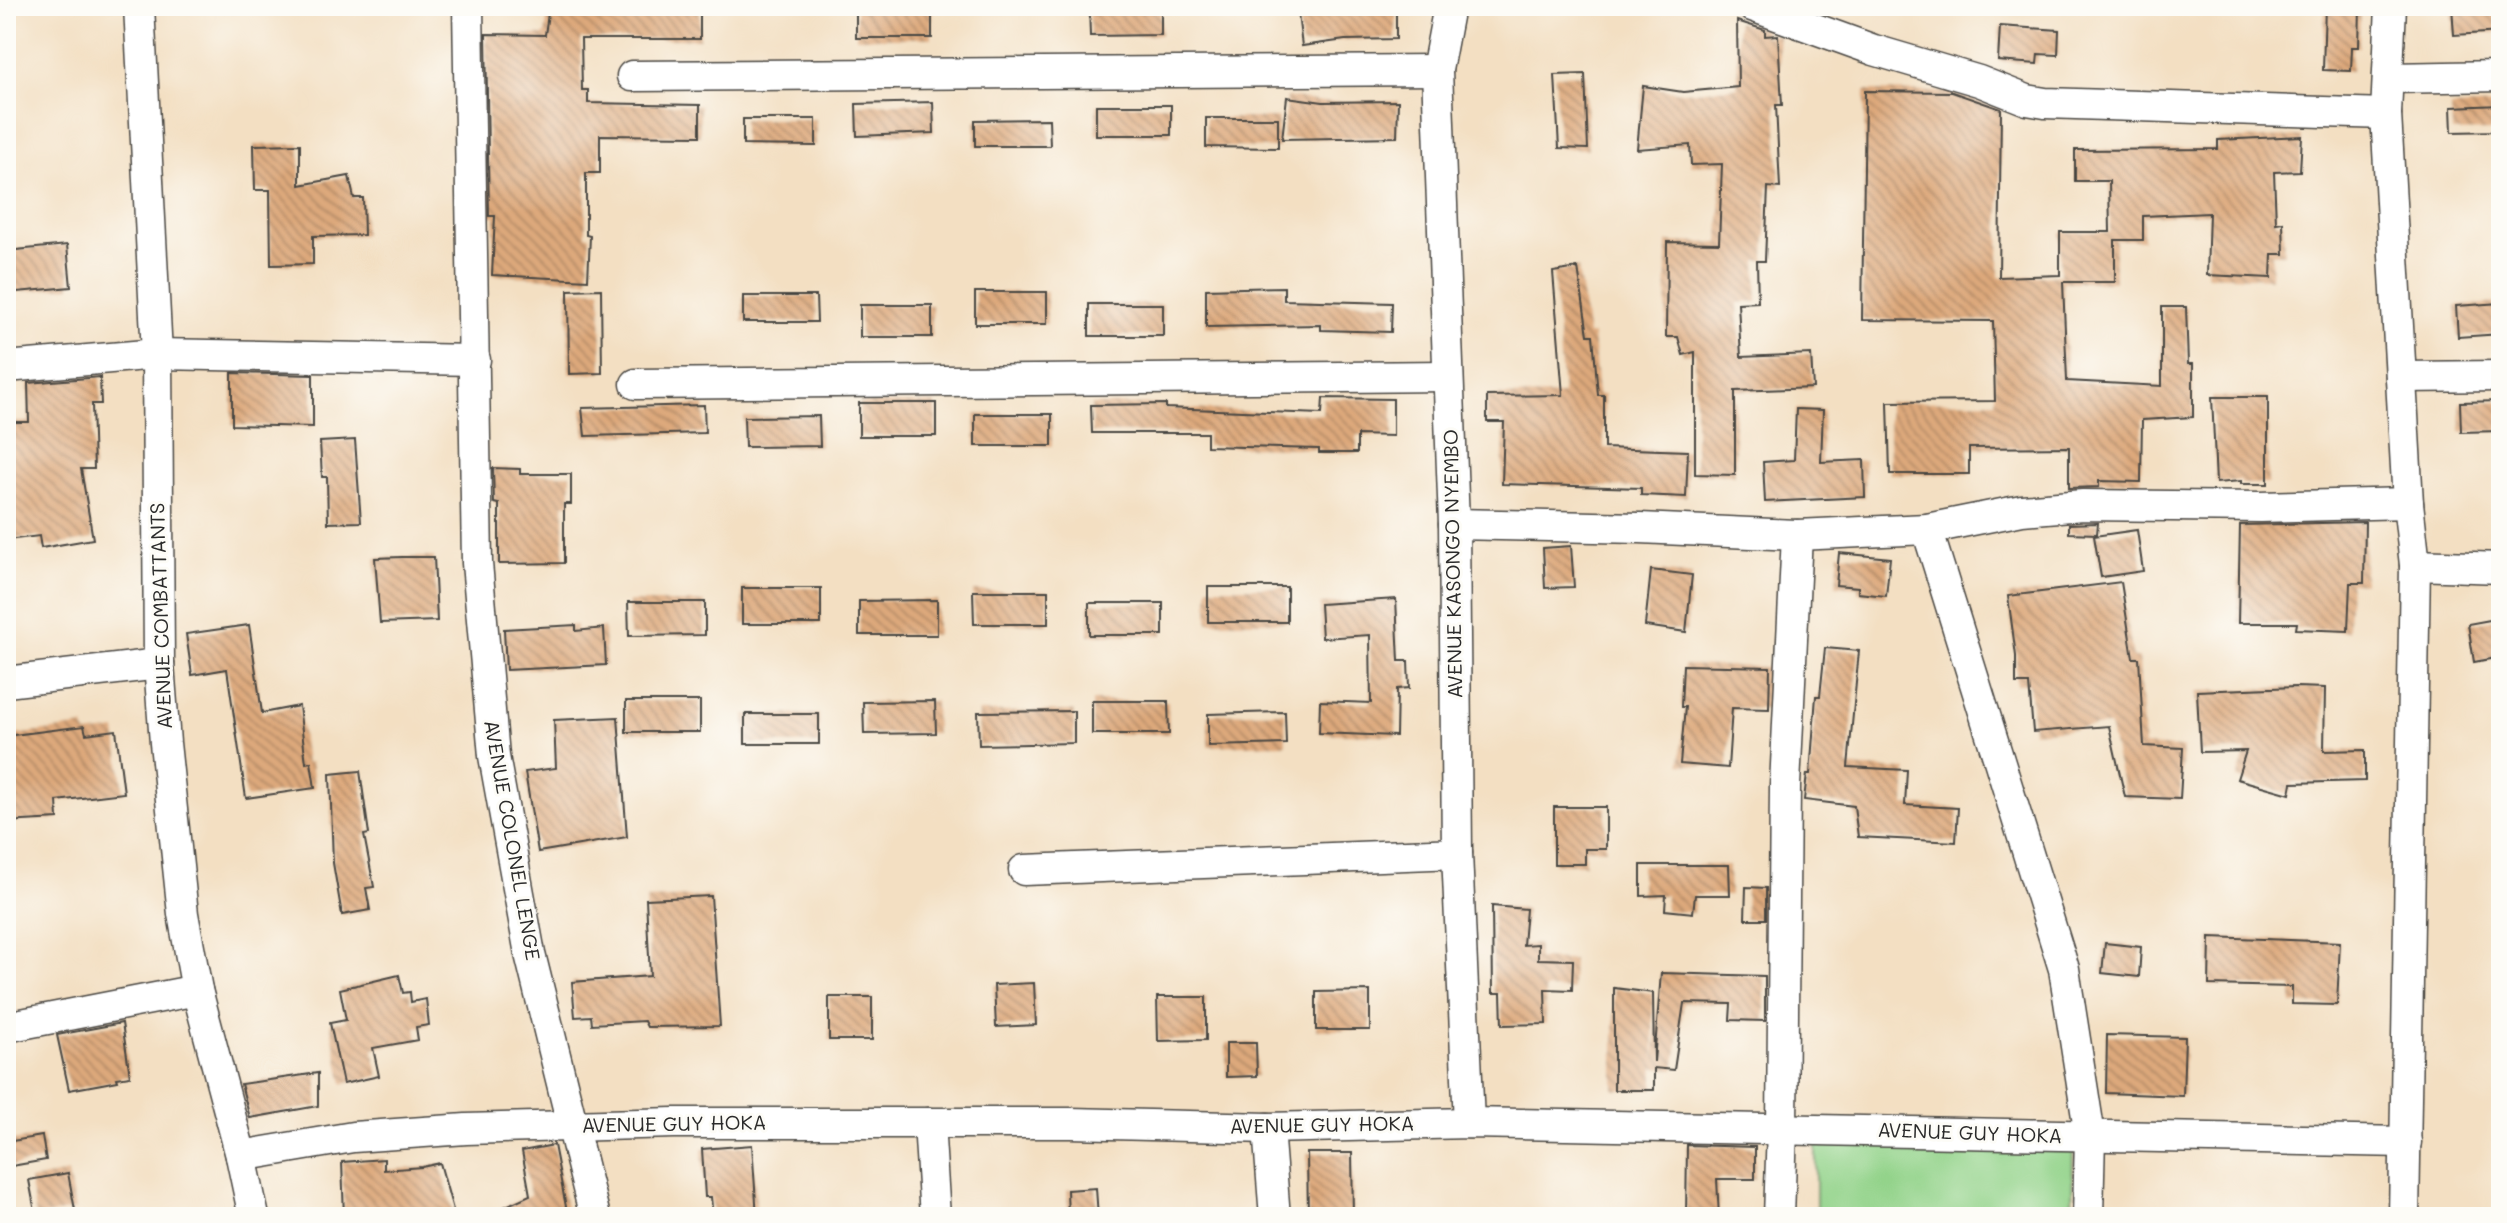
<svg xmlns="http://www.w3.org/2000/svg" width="2507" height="1223" font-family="Mali,sans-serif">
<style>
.garden{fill:#93d38a;stroke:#5f7f5a;stroke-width:2}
.building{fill:url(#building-back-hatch)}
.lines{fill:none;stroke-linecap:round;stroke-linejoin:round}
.minor-casing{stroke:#494642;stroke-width:33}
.minor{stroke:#fff;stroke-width:30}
.labels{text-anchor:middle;stroke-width:6;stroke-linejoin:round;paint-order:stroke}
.street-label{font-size:20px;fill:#2b2b2b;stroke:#fdfcf7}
</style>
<defs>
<pattern id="building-back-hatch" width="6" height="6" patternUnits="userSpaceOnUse" patternTransform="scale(2)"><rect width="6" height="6" fill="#dda97c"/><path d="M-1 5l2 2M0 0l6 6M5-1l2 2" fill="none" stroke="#b38a66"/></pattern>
</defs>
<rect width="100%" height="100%" fill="#fdfcf7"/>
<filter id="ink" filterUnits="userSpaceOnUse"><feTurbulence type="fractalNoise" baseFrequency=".0125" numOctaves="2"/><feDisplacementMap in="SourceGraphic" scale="16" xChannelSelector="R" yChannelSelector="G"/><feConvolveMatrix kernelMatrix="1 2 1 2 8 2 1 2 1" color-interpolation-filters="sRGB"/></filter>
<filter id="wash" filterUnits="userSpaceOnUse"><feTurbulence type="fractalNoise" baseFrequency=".006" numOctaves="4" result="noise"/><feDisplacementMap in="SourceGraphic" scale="32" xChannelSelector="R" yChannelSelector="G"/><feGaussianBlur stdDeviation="1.8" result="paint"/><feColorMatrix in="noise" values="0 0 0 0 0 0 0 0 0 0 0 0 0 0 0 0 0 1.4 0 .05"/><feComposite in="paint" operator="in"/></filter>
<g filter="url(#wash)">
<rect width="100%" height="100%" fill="#f3dfc2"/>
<polygon class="garden" points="1816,1142 2073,1143 2072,1217 1816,1217"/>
<g id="blocks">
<g class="building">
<polygon points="549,6 700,6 700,39 581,39 582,90 588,90 588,103 700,105 700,136 600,135 600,173 586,173 586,235 590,236 588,280 492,275 495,216 489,216 486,34 545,35"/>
<rect x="856" y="6" width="76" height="32"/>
<polygon points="1089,6 1161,6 1161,35 1090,36"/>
<polygon points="1297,6 1396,6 1396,39 1345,40 1302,46"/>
<polygon points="2325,6 2360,7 2359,47 2352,47 2351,71 2323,70"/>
<polygon points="2452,6 2501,6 2501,32 2454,35"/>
<polygon points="1737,21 1765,30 1765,36 1778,35 1782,105 1776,105 1780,188 1768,187 1765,261 1757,261 1758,302 1738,303 1741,357 1811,354 1813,388 1735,391 1735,475 1695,474 1695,352 1683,355 1678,337 1666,337 1667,242 1719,243 1722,164 1691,165 1690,145 1637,149 1643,86 1683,92 1738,87"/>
<polygon points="2000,26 2059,30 2058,55 2038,54 2037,64 1998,61"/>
<polygon points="1585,74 1588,149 1559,148 1555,75"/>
<polygon points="1865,91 1952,92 2001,109 1999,277 2060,275 2060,232 2110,232 2109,181 2075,181 2075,150 2218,149 2218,140 2302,136 2300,171 2274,172 2276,223 2283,222 2284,254 2272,254 2271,278 2207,275 2209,213 2143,216 2143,240 2115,240 2115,282 2063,282 2067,381 2162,386 2162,307 2186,307 2188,364 2193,364 2193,417 2142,420 2141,482 2099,481 2099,487 2069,488 2069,447 1969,448 1969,474 1890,474 1888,402 1995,401 1993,321 1862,320"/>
<polygon points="1287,97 1323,102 1398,101 1397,137 1282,139"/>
<polygon points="933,102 934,133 857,136 856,104"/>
<rect x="1096" y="105" width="75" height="30"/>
<polygon points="2501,105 2501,131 2452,132 2451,107"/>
<polygon points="1206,118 1278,118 1278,148 1206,147"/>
<polygon points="743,119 816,119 816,146 743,145"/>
<polygon points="1049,119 1050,146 975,146 975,120"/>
<polygon points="300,144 300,185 349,176 354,198 363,198 364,235 313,236 313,264 271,265 270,190 255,190 254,145"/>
<polygon points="67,245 71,287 6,293 6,251"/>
<polygon points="1578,268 1588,335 1593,335 1598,395 1604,395 1604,448 1688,451 1686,497 1641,495 1641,488 1502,484 1504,422 1487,422 1487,396 1563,395 1553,272"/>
<polygon points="1284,287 1284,300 1392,303 1391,332 1321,330 1321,325 1206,327 1206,289"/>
<polygon points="601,289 602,373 569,374 568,290"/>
<rect x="975" y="292" width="72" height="32"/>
<polygon points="743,296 816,296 817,322 743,322"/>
<polygon points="2501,303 2501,334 2458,337 2456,306"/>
<rect x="1089" y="304" width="74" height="32"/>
<rect x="860" y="305" width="72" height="32"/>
<polygon points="232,373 313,375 313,427 232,425"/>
<polygon points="100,377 101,404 92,404 94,469 81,469 93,539 41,548 39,536 6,540 6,422 29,422 28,383"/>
<polygon points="2212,397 2268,397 2268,484 2241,484 2241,481 2216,483"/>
<polygon points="1323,398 1393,399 1393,436 1357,435 1357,453 1319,453 1319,449 1207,446 1207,433 1092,433 1091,405 1166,404 1166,408 1322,414"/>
<polygon points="2501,401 2501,431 2461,432 2460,402"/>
<rect x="859" y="403" width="77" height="33"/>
<polygon points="704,405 705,433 585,436 582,408"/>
<polygon points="1796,409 1823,410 1821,462 1864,460 1865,497 1765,502 1763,462 1794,460"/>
<rect x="975" y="414" width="77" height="32"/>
<polygon points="819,416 820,446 745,447 744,417"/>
<polygon points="355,440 361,522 328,523 327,477 322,477 320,442"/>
<polygon points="493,468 520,469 520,474 571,474 571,504 564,504 564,563 499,564 499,504 494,503"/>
<polygon points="2365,522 2364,583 2350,583 2348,631 2296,629 2297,623 2238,623 2240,525"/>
<polygon points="2098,523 2097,534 2069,533 2069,524"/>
<polygon points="2137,530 2143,571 2101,577 2094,536"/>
<polygon points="1571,546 1574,587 1545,588 1543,548"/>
<polygon points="1839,553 1890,558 1886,596 1858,593 1858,587 1836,585"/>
<polygon points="402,557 434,557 437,621 380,623 375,558"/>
<polygon points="1651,570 1692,575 1686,632 1645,626"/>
<polygon points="2121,582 2133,658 2139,658 2144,746 2183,748 2180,799 2125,797 2109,726 2033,732 2029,684 2016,684 2016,656 2008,596"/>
<rect x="1208" y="587" width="79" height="35"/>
<rect x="742" y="588" width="79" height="36"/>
<polygon points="973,591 1048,591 1048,624 974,624"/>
<polygon points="1396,599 1399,661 1408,661 1409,688 1397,689 1396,736 1319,733 1320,701 1371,703 1370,635 1322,638 1320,604"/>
<polygon points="937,600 937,635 859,635 859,601"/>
<polygon points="628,602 705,602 705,635 629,636"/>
<rect x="1089" y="603" width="74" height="32"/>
<polygon points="2501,618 2501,657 2474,662 2468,624"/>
<polygon points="249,625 262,713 299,706 306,763 311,762 315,788 246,798 227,669 192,675 186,634"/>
<polygon points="576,625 576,631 604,628 606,665 506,670 504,629"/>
<polygon points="1825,648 1859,651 1848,767 1907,770 1905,805 1958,808 1956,842 1858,837 1854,806 1804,800 1807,774 1810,774 1816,696 1820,696"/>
<polygon points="1683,665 1770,667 1769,709 1732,708 1728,768 1680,764 1685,707 1681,707"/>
<polygon points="2296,687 2325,688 2324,751 2365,750 2365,781 2292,783 2290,794 2237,779 2246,751 2200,752 2197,691"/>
<rect x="626" y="701" width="74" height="31"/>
<polygon points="935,701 936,733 864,734 863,702"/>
<polygon points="1092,701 1168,701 1169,734 1092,734"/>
<polygon points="1074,711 1074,743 979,745 978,712"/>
<polygon points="1285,712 1286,744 1208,746 1208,714"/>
<rect x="745" y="714" width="74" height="30"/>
<polygon points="618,717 627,837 538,852 525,772 556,768 554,720"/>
<polygon points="84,726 86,734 116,730 124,793 57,801 58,819 6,822 6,736"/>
<polygon points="360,771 369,834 364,835 374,887 366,888 370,910 342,915 333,863 330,774"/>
<polygon points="1554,807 1606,807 1606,849 1585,849 1585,864 1554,864"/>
<polygon points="1641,865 1729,865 1730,895 1695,895 1693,913 1665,910 1666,895 1641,896"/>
<polygon points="1746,887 1766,888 1766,919 1745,919"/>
<polygon points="711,896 720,1026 647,1027 644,1021 592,1024 591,1016 575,1017 572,982 650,976 646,899"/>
<polygon points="1492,906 1526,909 1523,945 1538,944 1538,959 1573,960 1572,990 1545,989 1546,1024 1502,1025 1501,993 1493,993"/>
<polygon points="2210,937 2340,942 2337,1005 2292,1004 2292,987 2209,985"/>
<polygon points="2105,943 2141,947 2139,977 2102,973"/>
<polygon points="1661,973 1765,976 1765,1021 1730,1020 1731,1004 1684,1003 1674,1070 1654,1068 1654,1090 1614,1090 1614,988 1653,993 1654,1062"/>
<polygon points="399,975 403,993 410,992 411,1002 426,999 429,1025 416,1027 418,1040 373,1048 379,1076 343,1084 330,1023 346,1020 340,989"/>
<polygon points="1034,983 1036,1025 996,1027 994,985"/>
<polygon points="1370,991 1370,1030 1316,1030 1316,992"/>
<rect x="829" y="997" width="43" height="43"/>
<polygon points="1157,997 1206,997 1206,1040 1158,1041"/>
<polygon points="122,1023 130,1076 117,1078 118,1081 69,1090 57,1035"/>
<polygon points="2107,1035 2185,1037 2183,1096 2106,1093"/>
<polygon points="1226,1043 1256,1043 1257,1076 1226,1077"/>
<polygon points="318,1073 318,1106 250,1118 241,1084"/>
<polygon points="42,1136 46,1160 6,1167 6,1142"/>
<polygon points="554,1145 568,1217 482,1217 530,1195 522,1151"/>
<polygon points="752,1145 757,1217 713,1217 711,1197 705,1197 702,1149"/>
<polygon points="1687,1145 1755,1147 1755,1179 1717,1179 1719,1217 1686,1217"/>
<polygon points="1307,1153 1352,1153 1353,1217 1308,1217"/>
<polygon points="384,1159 384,1170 422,1167 440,1163 455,1217 344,1217 342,1162"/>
<polygon points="68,1173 75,1210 36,1217 29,1180"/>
<polygon points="1096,1188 1098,1217 1068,1217 1067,1190"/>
</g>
</g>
</g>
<g filter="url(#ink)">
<use href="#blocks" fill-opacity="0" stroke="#494642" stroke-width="2"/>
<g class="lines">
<defs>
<g id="minor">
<polyline points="139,6 157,354 159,664 165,743 183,914 197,990 241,1156 254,1217"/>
<polyline points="468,6 477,563 494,756 530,954 595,1217"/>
<polyline points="1449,6 1437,70 1454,524 1457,853 1469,1123"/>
<polyline points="1752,6 1874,50 1979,81 2027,100 2045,103 2386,114"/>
<polyline points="2391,6 2386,114 2408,503 2415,565 2404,1217"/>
<polyline points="632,76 1437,70"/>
<polyline points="2388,78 2501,76"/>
<polyline points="6,367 157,354 475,360"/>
<polyline points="2401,377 2501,376"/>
<polyline points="636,384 1448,376"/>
<polyline points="1454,524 1640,528 1797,535 1927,529 2022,510 2083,505 2261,507 2408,503"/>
<polyline points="1927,529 2064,969 2090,1136 2088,1217"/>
<polyline points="2415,565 2501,568"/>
<polyline points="6,682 159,664"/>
<polyline points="1024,870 1457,853"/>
<polyline points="6,1027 197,990"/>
<polyline points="929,1123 935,1217"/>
<polyline points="1268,1128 1275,1217"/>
<polyline points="241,1156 353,1137 466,1129 674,1123 1071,1123 1268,1128 1469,1123 2406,1142"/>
<polyline points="1779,1217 1782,1128 1785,786 1797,535"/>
</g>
</defs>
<use href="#minor" class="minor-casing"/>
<use href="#minor" class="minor"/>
</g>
</g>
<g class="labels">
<g class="street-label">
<text transform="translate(1453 564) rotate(-91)" y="7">AVENUE KASONGO NYEMBO</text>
<text transform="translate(161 616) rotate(-92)" y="7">AVENUE COMBATTANTS</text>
<text transform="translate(512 840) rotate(80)" y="7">AVENUE COLONEL LENGE</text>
<text transform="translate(674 1124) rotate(-1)" y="7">AVENUE GUY HOKA</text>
<text transform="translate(1322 1125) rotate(-1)" y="7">AVENUE GUY HOKA</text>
<text transform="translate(1970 1133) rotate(2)" y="7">AVENUE GUY HOKA</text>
</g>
</g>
<rect width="2507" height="1223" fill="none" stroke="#fdfcf7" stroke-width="32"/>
</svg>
